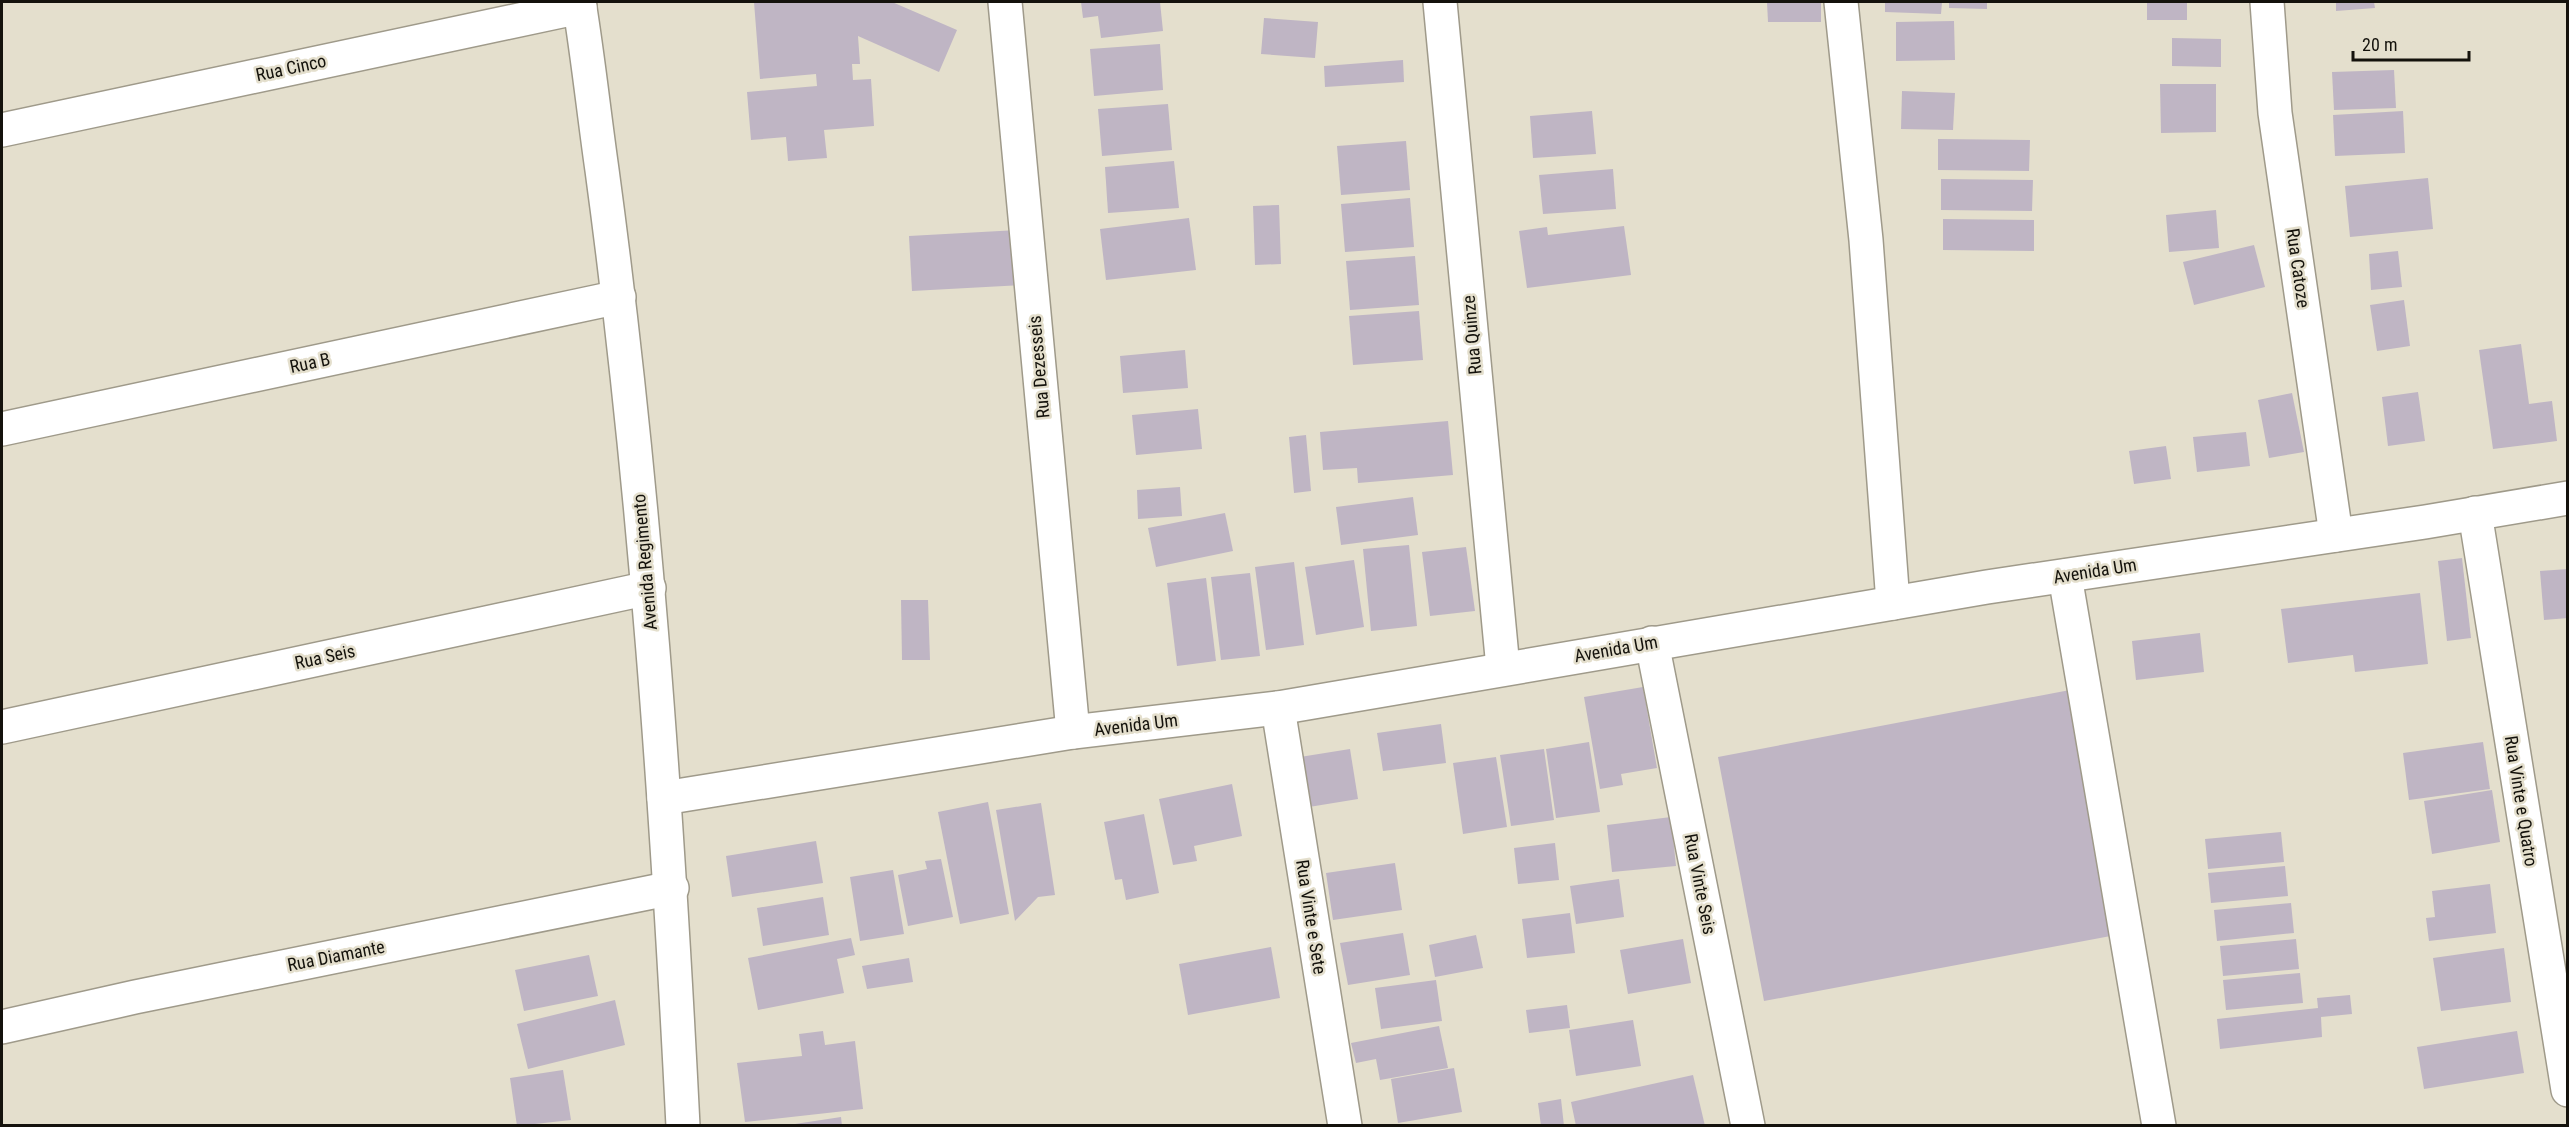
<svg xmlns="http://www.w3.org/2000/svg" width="2569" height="1127" font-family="'Roboto Condensed',sans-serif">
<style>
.building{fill:#bfb5c4}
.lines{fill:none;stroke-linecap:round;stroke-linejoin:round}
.street-casing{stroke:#9f9a8a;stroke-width:36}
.street{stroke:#fff;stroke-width:33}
.labels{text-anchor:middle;stroke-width:5;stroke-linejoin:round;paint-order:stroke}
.street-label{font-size:18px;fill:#14120c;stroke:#e4dfcd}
</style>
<rect width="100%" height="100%" fill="#e4dfcd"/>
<g class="building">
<polygon points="754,2 892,2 957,30 939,72 858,36 860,64 852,64 853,80 871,79 874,126 824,130 827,158 788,161 786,137 751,140 747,92 817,86 816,74 760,79"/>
<polygon points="1081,2 1160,2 1163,31 1101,38 1098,16 1083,18"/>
<polygon points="1767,2 1821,2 1821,22 1768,22"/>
<polygon points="1885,2 1942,2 1941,14 1885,12"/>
<polygon points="1949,2 1987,2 1987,9 1949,8"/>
<rect x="2147" y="2" width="40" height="18"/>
<polygon points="2336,2 2374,2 2375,8 2336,11"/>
<polygon points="1264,18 1318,22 1315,58 1261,54"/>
<polygon points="1954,21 1955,60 1896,61 1896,22"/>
<polygon points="2172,38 2221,39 2221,67 2172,66"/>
<polygon points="1160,44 1163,90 1094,96 1090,49"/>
<polygon points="1403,60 1404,82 1325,87 1324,66"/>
<polygon points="2394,70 2396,108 2334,110 2332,72"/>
<polygon points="2160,84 2216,84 2216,132 2161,133"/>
<polygon points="1902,91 1955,93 1953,130 1901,129"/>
<polygon points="1168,104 1172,150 1102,156 1098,109"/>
<polygon points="1592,111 1596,154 1533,158 1530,116"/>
<polygon points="2403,111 2405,153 2335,156 2333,115"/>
<polygon points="1938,139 2030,140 2029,171 1938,170"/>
<polygon points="1406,141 1410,190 1341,195 1337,146"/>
<polygon points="1174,161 1179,208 1108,213 1105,167"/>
<polygon points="1613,169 1616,209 1543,214 1539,175"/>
<polygon points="2428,178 2433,229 2350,237 2345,186"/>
<polygon points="1941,179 2033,180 2032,211 1941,210"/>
<polygon points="1410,198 1414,247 1345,252 1341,204"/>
<polygon points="1279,205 1281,264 1255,265 1253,206"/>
<polygon points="2216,210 2219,248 2169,252 2166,215"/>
<polygon points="1189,218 1196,270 1106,280 1100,229"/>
<polygon points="1943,219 2034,220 2034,251 1943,250"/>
<polygon points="1624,226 1631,275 1527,288 1519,231 1547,227 1548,235"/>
<polygon points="1019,230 1022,285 912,291 909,236"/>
<polygon points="2254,245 2265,287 2194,305 2183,262"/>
<polygon points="2398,251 2402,287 2371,290 2369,254"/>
<polygon points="1415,256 1419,305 1350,310 1346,261"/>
<polygon points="2404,300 2410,346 2377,351 2370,305"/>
<polygon points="1419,311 1423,360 1353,365 1349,316"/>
<polygon points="2521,344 2529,404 2552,401 2557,441 2493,449 2479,350"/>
<polygon points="1185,350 1188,388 1123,393 1120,356"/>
<polygon points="2418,392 2425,441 2388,446 2382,397"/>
<polygon points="2292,393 2304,452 2269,458 2258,400"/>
<polygon points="1198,409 1202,449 1136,455 1132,415"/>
<polygon points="1448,421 1453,475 1358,483 1357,468 1323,470 1320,432"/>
<polygon points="2246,432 2250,466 2197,472 2193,437"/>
<polygon points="1306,435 1311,491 1294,493 1289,437"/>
<polygon points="2166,446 2171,479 2134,484 2129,451"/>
<polygon points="1180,487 1182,516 1138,519 1137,490"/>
<polygon points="1413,497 1418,535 1341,545 1336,507"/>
<polygon points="1225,513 1233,551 1156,567 1148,528"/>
<polygon points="1409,545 1417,626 1371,631 1363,549"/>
<polygon points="1466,547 1475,611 1430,616 1422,552"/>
<polygon points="2462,558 2471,638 2447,641 2438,561"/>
<polygon points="1354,560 1364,627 1316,635 1305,567"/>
<polygon points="1294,562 1304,645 1266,650 1255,567"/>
<polygon points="2568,569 2568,618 2544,620 2540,571"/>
<polygon points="1250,573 1260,656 1221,660 1211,577"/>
<polygon points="1206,578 1216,661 1177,666 1167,583"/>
<polygon points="2420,593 2428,664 2355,672 2353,655 2288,663 2281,609"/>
<polygon points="901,600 928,600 930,660 902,660"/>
<polygon points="2200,633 2204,672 2136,680 2132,641"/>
<polygon points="1643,687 1657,768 1621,774 1623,785 1600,789 1584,697"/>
<polygon points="2070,690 2116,935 1764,1001 1718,757"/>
<polygon points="1441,724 1446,763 1383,771 1377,733"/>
<polygon points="1589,742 1600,812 1556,818 1546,749"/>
<polygon points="2483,742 2490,789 2409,800 2403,753"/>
<polygon points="1350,749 1358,799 1309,807 1300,757"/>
<polygon points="1544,749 1554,820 1511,826 1500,755"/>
<polygon points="1496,757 1507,827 1463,834 1453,763"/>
<polygon points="1232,784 1242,836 1194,846 1197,861 1173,865 1159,799"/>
<polygon points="2492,790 2500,842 2432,854 2424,801"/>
<polygon points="988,802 1009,914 960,924 938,812"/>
<polygon points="1041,803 1055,895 1038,897 1015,921 996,810"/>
<polygon points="1144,814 1159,893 1126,900 1122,879 1115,880 1104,822"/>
<polygon points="1671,817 1676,866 1612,872 1607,825"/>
<polygon points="2281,832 2284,862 2208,869 2205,839"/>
<polygon points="816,841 823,883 732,897 726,856"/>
<polygon points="1555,843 1559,880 1518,884 1514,848"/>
<polygon points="941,859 953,917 908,926 898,875 927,869 925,861"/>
<polygon points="1395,863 1402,910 1333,920 1326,873"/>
<polygon points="2285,866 2288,896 2211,903 2208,873"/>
<polygon points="893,870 904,934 860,941 850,877"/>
<polygon points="1619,879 1624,917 1576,924 1570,886"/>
<polygon points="2490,884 2496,933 2429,941 2426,918 2435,917 2432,891"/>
<polygon points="823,897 829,935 763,946 757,908"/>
<polygon points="2291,903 2294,933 2217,941 2214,910"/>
<polygon points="1570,913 1575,953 1527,958 1522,919"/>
<polygon points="1403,933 1410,975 1348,985 1340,943"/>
<polygon points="1476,935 1483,968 1435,977 1429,945"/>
<polygon points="851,938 855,955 837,959 844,993 758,1010 748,958"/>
<polygon points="1683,939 1691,983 1628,994 1620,950"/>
<polygon points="2296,939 2299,969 2223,976 2220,946"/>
<polygon points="1271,947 1280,998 1188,1015 1179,964"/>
<polygon points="2504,948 2511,1002 2441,1011 2433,958"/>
<polygon points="589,955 598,996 524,1011 515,970"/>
<polygon points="909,958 913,982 867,989 862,966"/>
<polygon points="2300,973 2303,1003 2226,1010 2223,980"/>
<polygon points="1436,980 1442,1021 1381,1029 1375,988"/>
<polygon points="2350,995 2352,1014 2321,1017 2322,1037 2220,1049 2217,1019 2318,1008 2317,998"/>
<polygon points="615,1000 625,1045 528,1069 517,1024"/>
<polygon points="1567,1005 1570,1028 1529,1033 1526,1010"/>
<polygon points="1633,1020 1641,1066 1576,1076 1569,1030"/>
<polygon points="1439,1026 1448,1068 1380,1080 1376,1059 1356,1063 1351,1043"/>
<polygon points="823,1031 825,1045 855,1041 863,1109 745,1122 737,1063 802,1056 799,1034"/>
<polygon points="2517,1031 2524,1073 2424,1089 2417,1047"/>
<polygon points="1454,1068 1462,1112 1398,1123 1391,1079"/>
<polygon points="563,1070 571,1120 517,1126 510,1078"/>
<polygon points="1693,1075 1705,1126 1576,1126 1571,1102"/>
<polygon points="1561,1099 1564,1126 1541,1126 1538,1103"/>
<polygon points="841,1117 842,1126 795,1126 795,1124"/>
</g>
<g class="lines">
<defs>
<g id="street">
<path d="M579 2C588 57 594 114 602 170 645 487 667 806 683 1126"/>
<polyline points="1005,2 1073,732"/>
<polyline points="1440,2 1503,668"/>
<polyline points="1841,2 1866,240 1893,603"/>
<polyline points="2267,2 2275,113 2336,535"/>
<polyline points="2,130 580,7"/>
<polyline points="2,429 619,297"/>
<polyline points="2475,513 2568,1090"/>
<polyline points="2065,576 2159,1126"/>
<polyline points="1652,643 1748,1126"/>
<polyline points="1278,708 1345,1126"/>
<polyline points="2,727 649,588"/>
<polyline points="664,798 1073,732 1278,708 1987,587 2425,522 2568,498"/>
<polyline points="2,1027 135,997 672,888"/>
</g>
</defs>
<use href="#street" class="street-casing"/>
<use href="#street" class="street"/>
</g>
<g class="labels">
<g class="street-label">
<text transform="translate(291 68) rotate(-12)" y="6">Rua Cinco</text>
<text transform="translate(2298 268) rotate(82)" y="6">Rua Catoze</text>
<text transform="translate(1472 335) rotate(-95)" y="6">Rua Quinze</text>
<text transform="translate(310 363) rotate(-12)" y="6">Rua B</text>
<text transform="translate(1039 367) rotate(-95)" y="6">Rua Dezesseis</text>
<text transform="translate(645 562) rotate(-95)" y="6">Avenida Regimento</text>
<text transform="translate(2095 571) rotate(-9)" y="6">Avenida Um</text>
<text transform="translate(1616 649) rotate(-10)" y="6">Avenida Um</text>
<text transform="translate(325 657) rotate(-12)" y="6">Rua Seis</text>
<text transform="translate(1136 725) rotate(-7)" y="6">Avenida Um</text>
<text transform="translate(2521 801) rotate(81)" y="6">Rua Vinte e Quatro</text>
<text transform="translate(1700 884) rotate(79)" y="6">Rua Vinte Seis</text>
<text transform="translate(1311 917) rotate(81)" y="6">Rua Vinte e Sete</text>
<text transform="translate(336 956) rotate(-11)" y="6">Rua Diamante</text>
</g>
</g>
<rect width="2569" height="1127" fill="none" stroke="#14120c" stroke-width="6"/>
<path d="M2353 51v9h116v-9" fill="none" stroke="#14120c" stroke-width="3"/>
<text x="2362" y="51" font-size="18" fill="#14120c" stroke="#e4dfcd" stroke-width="4.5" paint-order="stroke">20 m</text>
</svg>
